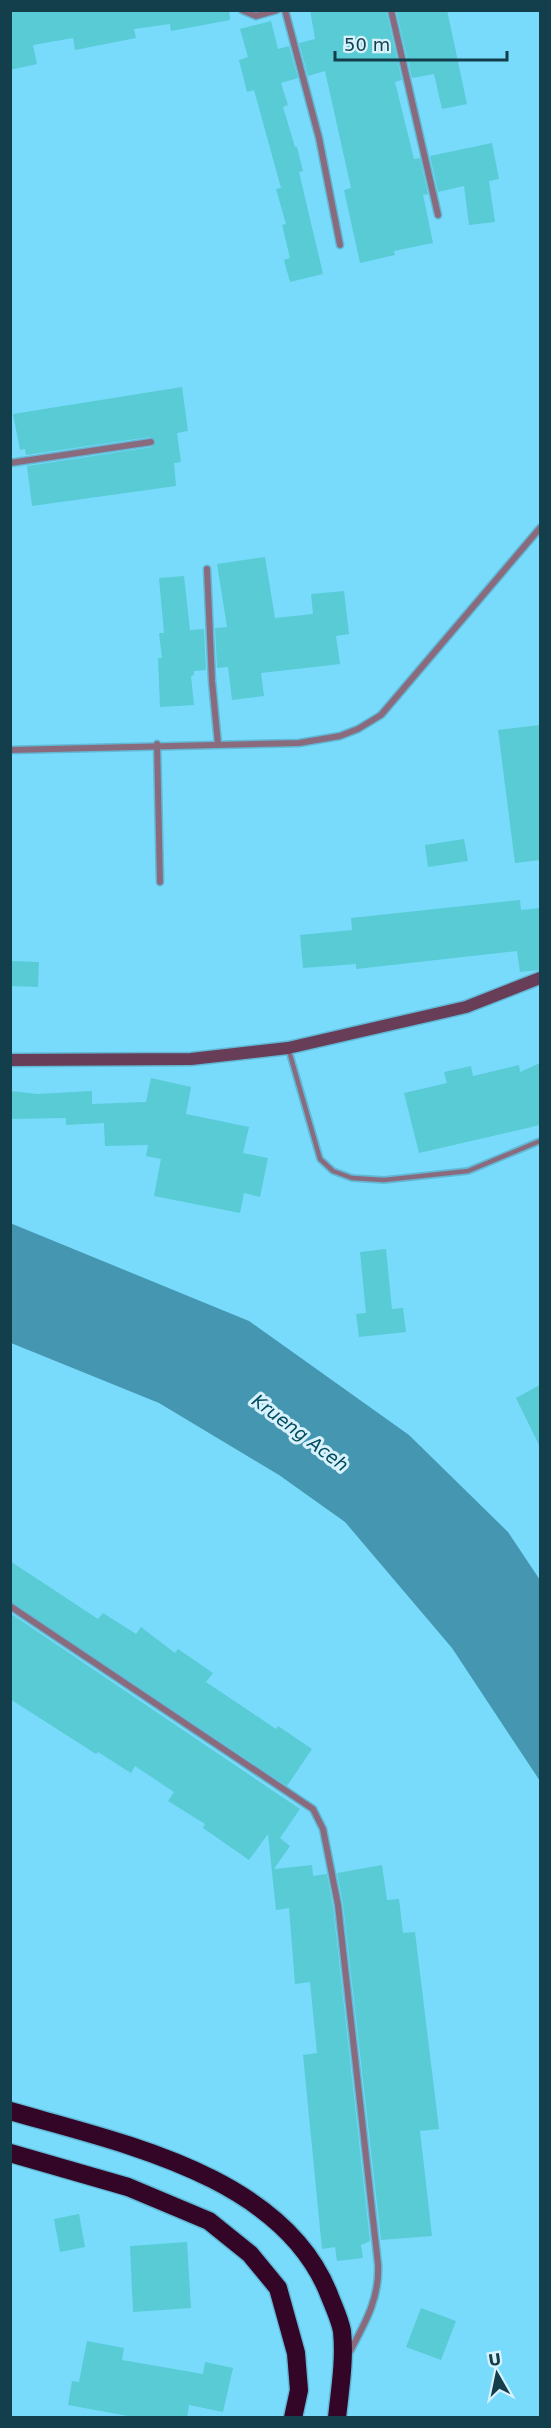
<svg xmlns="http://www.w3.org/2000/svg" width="551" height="2428" font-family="'DejaVu Sans',sans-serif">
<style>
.water{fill:#4596b0}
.building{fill:#58cbd4}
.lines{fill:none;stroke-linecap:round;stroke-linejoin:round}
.lane-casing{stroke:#62b8d5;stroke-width:8}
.street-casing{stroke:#62b8d5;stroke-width:9}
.secondary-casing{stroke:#62b8d5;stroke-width:15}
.highway-casing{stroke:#62b8d5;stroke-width:21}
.lane{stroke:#8a6b7d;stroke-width:4.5}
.street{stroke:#8a6b7d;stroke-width:6}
.secondary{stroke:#683d58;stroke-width:12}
.highway{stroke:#330526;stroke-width:18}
.labels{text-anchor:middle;stroke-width:6;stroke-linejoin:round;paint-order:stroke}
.water-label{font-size:18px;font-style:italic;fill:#024c5f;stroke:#d7f2fc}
</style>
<rect width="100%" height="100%" fill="#78dbfc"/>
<polygon class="water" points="10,1223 249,1321 409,1435 508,1532 540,1580 540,1781 452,1648 345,1522 279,1475 159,1403 11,1343"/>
<g class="building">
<polygon points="10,10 229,10 230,20 171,31 170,24 134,29 136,38 75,50 73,38 33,45 37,64 10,70"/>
<polygon points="310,10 386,10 402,80 395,82 414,159 420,158 428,194 423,195 424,199 433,243 394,251 395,255 360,263 344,190 351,188 325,71 308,76 299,43 315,39"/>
<polygon points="396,10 447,10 467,104 442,109 434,74 412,78"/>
<polygon points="271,21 278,49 289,46 298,78 281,83 288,105 283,107 295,147 297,147 303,171 299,172 323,274 290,282 284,260 290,258 282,225 286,224 276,189 281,188 254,90 247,92 239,60 248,57 240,29"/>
<polygon points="492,143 499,179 489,181 495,222 469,225 464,186 438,192 430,156"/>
<polygon points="182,387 188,431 177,433 181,462 174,463 176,486 32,506 27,466 152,447 156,441 150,437 26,455 25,449 20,450 13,414"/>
<polygon points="265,557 275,618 313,614 311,594 344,591 349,634 336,636 340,664 261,673 264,696 232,700 228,667 217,668 215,628 227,627 217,564"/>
<polygon points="184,576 190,630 204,629 206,670 194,671 194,675 191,676 194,705 160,707 158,658 162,658 159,633 164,633 159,578"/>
<polygon points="540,725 540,860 515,863 498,730"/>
<polygon points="464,839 468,861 428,867 425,845"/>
<polygon points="520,900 521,910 540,908 540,970 520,972 517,951 356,969 356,964 303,968 300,935 352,930 351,918"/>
<polygon points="10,961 39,962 38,987 10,986"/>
<polygon points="540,1063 540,1125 419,1153 404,1093 447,1083 444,1072 471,1066 473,1076 519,1065 520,1072"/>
<polygon points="151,1078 191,1087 186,1114 249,1127 243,1153 268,1158 260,1197 244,1193 240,1213 154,1196 161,1159 146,1156 148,1145 105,1146 104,1123 66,1125 66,1118 10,1119 10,1091 37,1094 92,1091 92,1104 146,1102"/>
<polygon points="386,1249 392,1309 403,1308 406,1332 359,1337 356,1314 366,1313 360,1252"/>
<polygon points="540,1385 540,1447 516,1398"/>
<polygon points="10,1561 98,1619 103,1613 136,1634 141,1627 175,1653 178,1649 213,1673 206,1682 276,1729 278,1726 312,1749 287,1786 10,1601"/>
<polygon points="10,1613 300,1809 280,1838 290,1846 274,1869 312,1865 313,1876 327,1874 333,1906 370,2241 361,2245 363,2258 337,2261 335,2247 322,2249 303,2055 317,2053 310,1982 295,1984 289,1908 276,1910 268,1834 249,1860 203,1828 205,1824 168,1801 174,1792 135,1766 131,1773 98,1752 96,1754 10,1699"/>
<polygon points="382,1865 387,1900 399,1899 403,1933 415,1932 439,2129 420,2131 432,2236 381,2240 343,1904 337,1873"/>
<polygon points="79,2214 85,2247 60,2252 54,2219"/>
<polygon points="187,2242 191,2308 133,2312 130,2246"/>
<polygon points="421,2308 456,2321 441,2360 406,2347"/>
<polygon points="87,2341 124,2348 122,2360 203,2374 205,2362 233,2368 223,2412 189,2405 187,2418 139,2418 68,2405 72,2381 79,2382"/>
</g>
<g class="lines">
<defs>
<polyline id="lane" points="289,1051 320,1159 333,1171 352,1178 384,1180 468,1171 540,1141"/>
<g id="street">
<polyline points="242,10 256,16 277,10"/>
<polyline points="285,10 319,138 340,245"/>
<polyline points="391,10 438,215"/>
<polyline points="10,463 151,442"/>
<polyline points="207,569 212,681 218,744"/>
<polyline points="157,744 160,882"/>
<polyline points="10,750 299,743 340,736 358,729 381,715 540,528"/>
<path d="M10 1606 313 1809 323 1829 338 1905 378 2264C380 2299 364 2325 348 2355"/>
</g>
<polyline id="secondary" points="10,1060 191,1059 288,1048 466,1007 540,978"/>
<g id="highway">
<path d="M10 2111C121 2143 285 2176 330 2297 334 2307 340 2320 342 2331 345 2360 340 2389 337 2418"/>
<polyline points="10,2153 128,2187 209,2221 250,2254 278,2288 296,2353 299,2390 293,2418"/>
</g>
</defs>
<use href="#lane" class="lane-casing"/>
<use href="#street" class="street-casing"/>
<use href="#secondary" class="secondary-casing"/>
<use href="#highway" class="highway-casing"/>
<use href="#lane" class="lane"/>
<use href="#street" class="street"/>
<use href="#secondary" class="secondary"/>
<use href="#highway" class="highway"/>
</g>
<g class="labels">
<g class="water-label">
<text transform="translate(300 1433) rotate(37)" y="6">Krueng Aceh</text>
</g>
</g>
<rect width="551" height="2428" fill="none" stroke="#133e4c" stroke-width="24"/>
<g transform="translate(497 2374) rotate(351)" stroke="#d7f2fc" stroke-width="4.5" paint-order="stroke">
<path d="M0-4.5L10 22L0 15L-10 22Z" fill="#133e4c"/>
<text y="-9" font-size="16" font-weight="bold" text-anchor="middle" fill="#133e4c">U</text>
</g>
<path d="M335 51v9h172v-9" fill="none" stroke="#133e4c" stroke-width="3"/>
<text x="344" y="51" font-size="18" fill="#133e4c" stroke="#d7f2fc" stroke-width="4.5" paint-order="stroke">50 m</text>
</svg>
